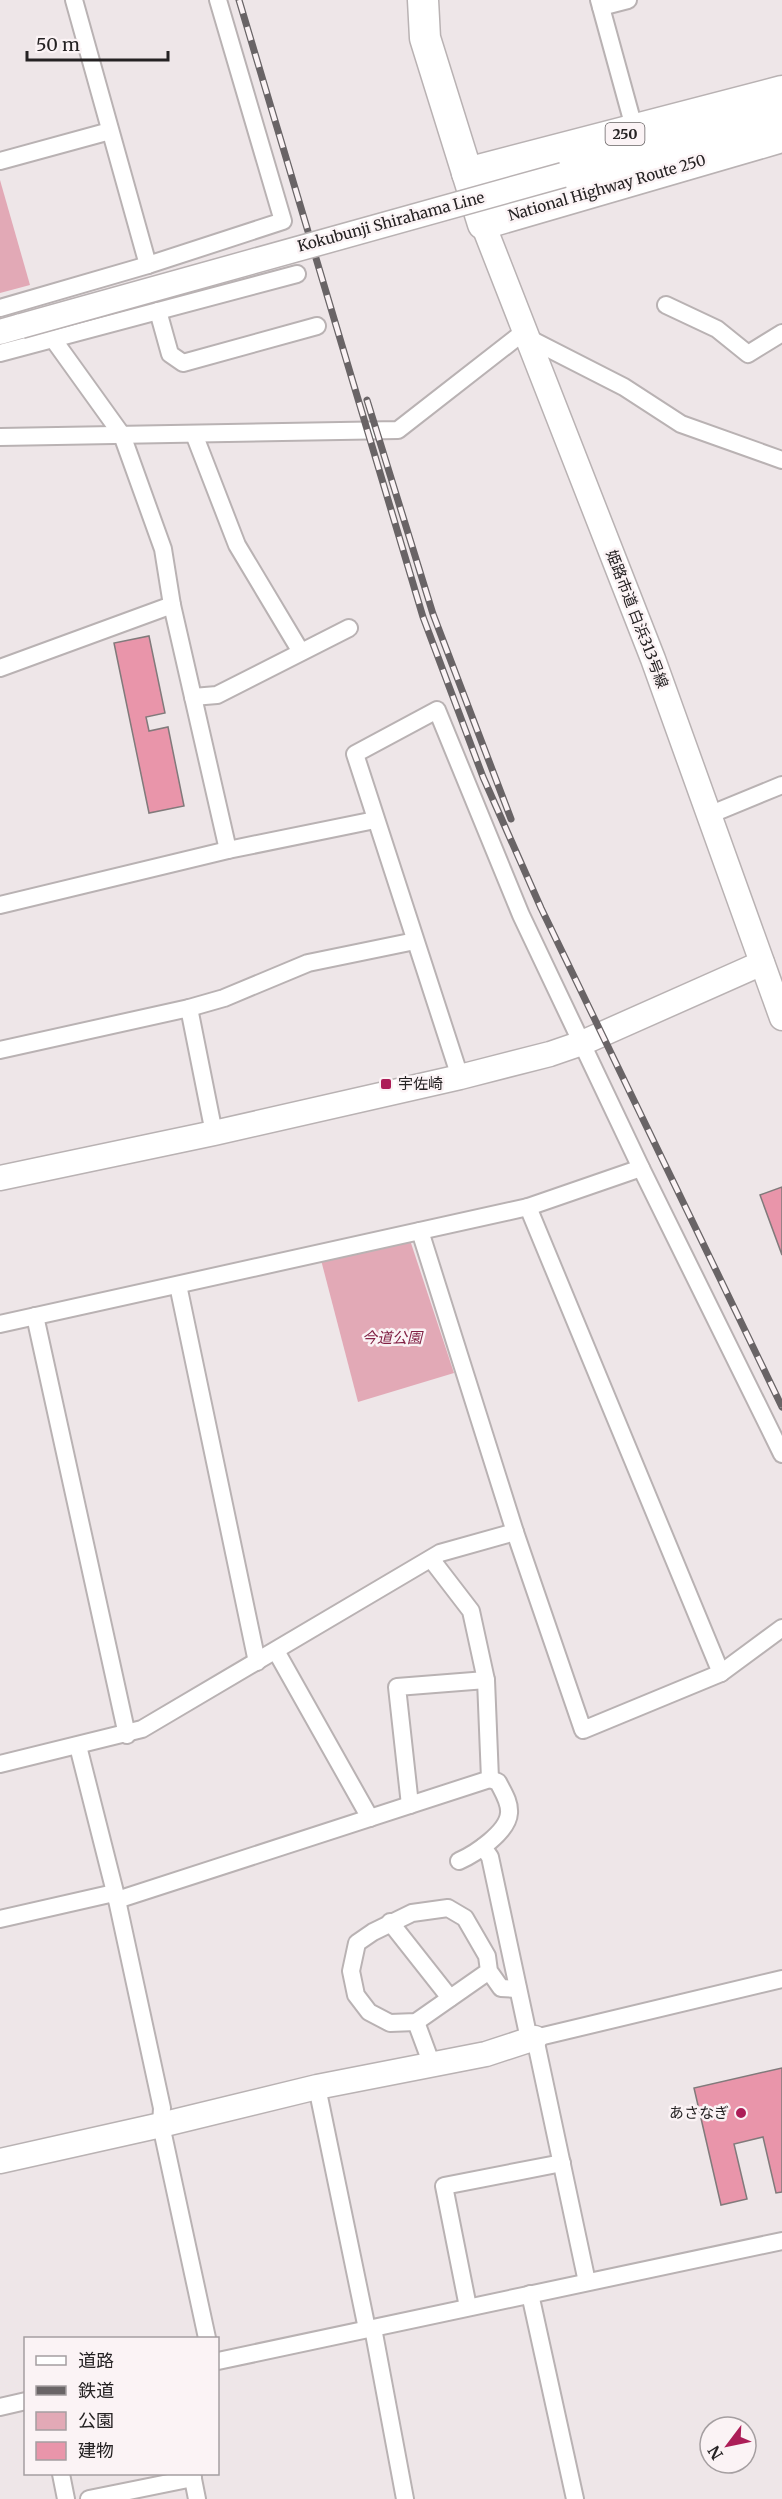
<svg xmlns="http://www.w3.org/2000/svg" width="782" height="2499" font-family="Merriweather,'Noto Sans JP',serif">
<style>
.green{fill:#e2a9b6}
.building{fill:#e995aa;stroke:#817a7b;stroke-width:1.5}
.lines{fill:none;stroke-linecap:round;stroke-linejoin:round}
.street-casing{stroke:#b9b2b3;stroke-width:20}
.secondary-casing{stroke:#b9b2b3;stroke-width:27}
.highway-casing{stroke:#b9b2b3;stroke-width:33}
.street{stroke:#fff;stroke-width:16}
.secondary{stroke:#fff;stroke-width:24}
.highway{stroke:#fff;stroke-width:30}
.rail-casing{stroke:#696466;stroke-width:7}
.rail{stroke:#fbf3f5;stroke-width:4.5;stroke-dasharray:14;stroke-linecap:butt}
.secondary-bridge-casing{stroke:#b9b2b3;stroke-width:27;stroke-linecap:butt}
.secondary-bridge{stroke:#fff;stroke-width:24}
.poi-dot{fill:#ac1d57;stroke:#fbf3f5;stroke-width:2}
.labels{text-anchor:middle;stroke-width:5;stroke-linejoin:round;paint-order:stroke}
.shield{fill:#fbf3f5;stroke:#656162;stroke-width:1.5}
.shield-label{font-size:14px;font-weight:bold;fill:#252223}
.street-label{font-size:15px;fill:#252223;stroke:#fbf3f5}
.poi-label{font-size:15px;fill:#252223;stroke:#fbf3f5;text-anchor:start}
.park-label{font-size:15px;font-style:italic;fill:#812044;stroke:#fbf3f5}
</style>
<rect width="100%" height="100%" fill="#eee6e8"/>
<g class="green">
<polygon points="0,180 30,285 0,293"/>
<polygon points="410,1240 454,1373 358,1402 321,1260"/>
</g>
<g class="building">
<polygon points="149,636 165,713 146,717 149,731 168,727 184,806 149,813 114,643"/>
<polygon points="782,1187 782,1255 760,1195"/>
<polygon points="782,2068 782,2192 776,2193 763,2137 734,2144 747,2199 721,2205 694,2088"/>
</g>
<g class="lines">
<defs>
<g id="street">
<polyline points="74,0 148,265"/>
<polyline points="599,0 635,131"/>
<polyline points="601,7 628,0"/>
<polyline points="0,161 110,131"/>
<polyline points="666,305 717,329 748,354 782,333"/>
<polyline points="0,308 148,265 283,221 218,0"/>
<polyline points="158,311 170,354 183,363 317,326"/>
<polyline points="528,338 624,387 681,424 782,460"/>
<polyline points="53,339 122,435 163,549 172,605 228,850"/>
<polyline points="0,353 297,274"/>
<polyline points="194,434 237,545 301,652"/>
<polyline points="0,437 398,430 525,331"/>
<polyline points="0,668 172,605"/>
<polyline points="193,697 217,695 349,628"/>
<polyline points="709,815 782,785"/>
<polyline points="0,905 228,850 375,820"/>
<polyline points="189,1008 224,998 308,963 415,941"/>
<polyline points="0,1050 189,1008 214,1133"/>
<polyline points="460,1077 355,754 437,710 521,915 641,1168 782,1454"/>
<polyline points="528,1207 721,1673"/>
<polyline points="420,1231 515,1532 583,1730 721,1673 782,1628"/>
<polyline points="178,1285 257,1662"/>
<polyline points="35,1316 127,1735"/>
<polyline points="0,1324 528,1207 641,1168"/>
<polyline points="276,1651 370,1818"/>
<polyline points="78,1746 117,1900 162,2108 161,2125 207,2338"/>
<polyline points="0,1764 142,1729 440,1553 515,1532"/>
<polyline points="410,1805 397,1687 486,1680"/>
<polyline points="483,1847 490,1857 529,2039"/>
<path d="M459 1861C475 1854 508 1832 509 1813 510 1802 503 1792 498 1782L490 1779"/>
<polyline points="117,1900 490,1779 486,1680 471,1611 431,1559"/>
<polyline points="0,1919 114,1893"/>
<polyline points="390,1922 450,1998"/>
<polyline points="489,1971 416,2022 390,2023 369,2012 356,1995 351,1971 357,1943 373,1932 412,1913 448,1908 465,1918 487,1956 489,1971 501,1988 518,1989"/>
<polyline points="416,2022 432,2065"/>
<polyline points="317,2087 367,2329"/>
<polyline points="587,2282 535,2038 782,1979"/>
<polyline points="530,2294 575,2499"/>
<polyline points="468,2307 444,2186 562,2163"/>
<polyline points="373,2328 405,2499"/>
<polyline points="218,2361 782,2241"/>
<polyline points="0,2407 26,2401"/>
<polyline points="61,2474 66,2499"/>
<polyline points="192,2474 197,2499"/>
<polyline points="89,2499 193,2478"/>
</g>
<g id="secondary">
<polyline points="563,175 782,114"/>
<polyline points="483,224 653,659 782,1018"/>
<polyline points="0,332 21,326"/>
<polyline points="0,1178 214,1133 460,1077 550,1054 582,1043 762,963"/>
<polyline points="0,2161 161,2125 317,2087 486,2054 535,2038"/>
</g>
<g id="highway">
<polyline points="423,0 425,38 483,224 782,137"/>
<polyline points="467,173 782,91"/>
</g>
</defs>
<use href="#street" class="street-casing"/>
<use href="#secondary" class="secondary-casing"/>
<use href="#highway" class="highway-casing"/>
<use href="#street" class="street"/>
<use href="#secondary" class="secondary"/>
<use href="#highway" class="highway"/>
<defs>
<g id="rail">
<polyline points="239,0 423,617 483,777 541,908 782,1407"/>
<polyline points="367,400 433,614 511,819"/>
</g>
</defs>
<use href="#rail" class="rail-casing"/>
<use href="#rail" class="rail"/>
<defs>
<polyline id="secondary-bridge" points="21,326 563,175"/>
</defs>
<use href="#secondary-bridge" class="secondary-bridge-casing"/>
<use href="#secondary-bridge" class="secondary-bridge"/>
</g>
<g class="poi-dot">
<rect x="380" y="1078" width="12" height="12" rx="3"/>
<circle cx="741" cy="2113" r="6"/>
</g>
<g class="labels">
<rect class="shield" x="605.5" y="123" width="39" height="22" rx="4.5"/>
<g class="shield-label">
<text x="625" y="139">250</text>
</g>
<g class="street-label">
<text transform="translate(607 188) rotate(-16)" y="5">National Highway Route 250</text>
<text transform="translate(391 222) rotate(-15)" y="5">Kokubunji Shirahama Line</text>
<text transform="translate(637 619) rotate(69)" y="5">姫路市道 白浜313号線</text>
</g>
<g class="poi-label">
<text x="398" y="1089">宇佐崎</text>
<text x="729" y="2118" text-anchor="end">あさなぎ</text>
</g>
<g class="park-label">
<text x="392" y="1343">今道公園</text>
</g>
</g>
<rect x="24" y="2337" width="195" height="138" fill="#fbf3f5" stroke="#a59fa1" stroke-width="1.5"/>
<rect x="36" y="2356" width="30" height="9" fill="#ffffff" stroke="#a59fa1" stroke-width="1.5"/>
<text x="78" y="2367" font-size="18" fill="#252223">道路</text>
<rect x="36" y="2386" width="30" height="9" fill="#696466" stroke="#a59fa1" stroke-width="1.5"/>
<text x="78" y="2397" font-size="18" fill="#252223">鉄道</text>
<rect x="36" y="2412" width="30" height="18" fill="#e2a9b6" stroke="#a59fa1" stroke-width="1.5"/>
<text x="78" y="2427" font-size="18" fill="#252223">公園</text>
<rect x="36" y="2442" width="30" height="18" fill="#e995aa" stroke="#a59fa1" stroke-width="1.5"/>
<text x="78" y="2457" font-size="18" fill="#252223">建物</text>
<g transform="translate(728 2445) rotate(238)"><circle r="28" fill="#fbf3f5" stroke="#a59fa1" stroke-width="1.5"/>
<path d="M0-4.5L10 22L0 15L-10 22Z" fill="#ac1d57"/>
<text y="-9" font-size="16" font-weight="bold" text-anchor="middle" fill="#252223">N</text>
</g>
<path d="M27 51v9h141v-9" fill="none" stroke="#252223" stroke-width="3"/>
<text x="36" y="51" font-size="18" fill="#252223" stroke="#fbf3f5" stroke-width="4.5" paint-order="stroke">50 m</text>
</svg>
